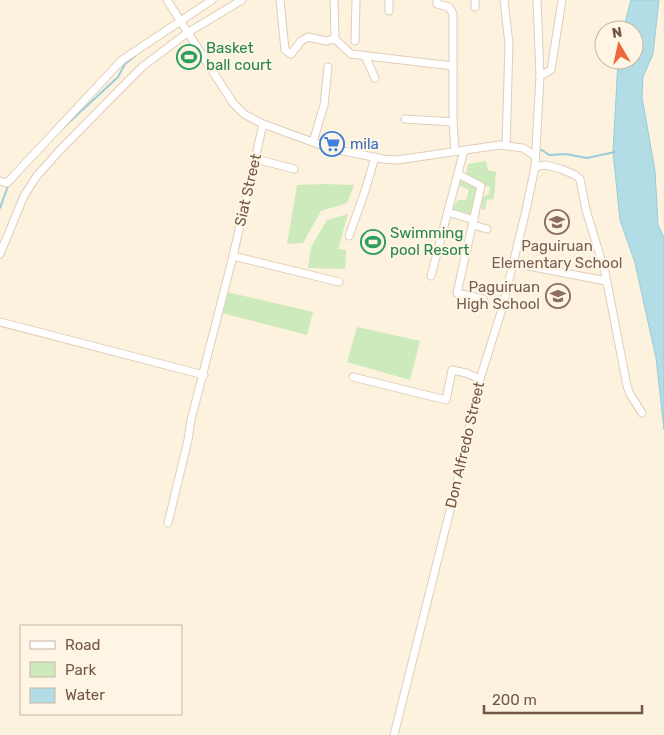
<svg xmlns="http://www.w3.org/2000/svg" width="664" height="735" font-family="Rubik,sans-serif">
<style>
.green{fill:#cdeabc}
.water{fill:#b2dde7;stroke:#98cdd9}
.lines{fill:none;stroke-linecap:round;stroke-linejoin:round}
.stream{stroke:#98cdd9;stroke-width:2}
.minor-casing{stroke:#e1cdba;stroke-width:9}
.minor{stroke:#fff;stroke-width:7}
.labels{text-anchor:middle;stroke-width:4.5;stroke-linejoin:round;paint-order:stroke}
.leisure-label{font-size:15px;fill:#27864d;stroke:#fff5e4;text-anchor:start}
.shop-label{font-size:15px;fill:#366cbe;stroke:#fff5e4;text-anchor:start}
.street-label{font-size:15px;fill:#735745;stroke:#fff5e4}
.education-label{font-size:15px;fill:#785e54;stroke:#fff5e4}
</style>
<rect width="100%" height="100%" fill="#fdf2dd"/>
<g class="green">
<path d="M486 161 488 170 496 172 494 199 487 200 485 210 481 209 483 197 489 194 490 187C481 187 474 178 466 175L468 164Z"/>
<polygon points="461,177 479,188 472,217 451,212 458,200 466,200 469,190 458,185"/>
<polygon points="324,184 354,185 347,203 321,211 303,243 287,244 297,185"/>
<polygon points="348,214 338,249 346,250 345,269 308,268 311,247 327,220"/>
<polygon points="227,292 313,312 307,335 222,313"/>
<polygon points="357,327 420,341 410,380 347,362"/>
</g>
<polygon class="water" points="631,0 659,0 653,54 643,77 642,97 655,171 658,224 664,238 664,430 656,358 635,263 620,220 613,152 618,61 634,60 634,30 623,30"/>
<g class="lines">
<g class="stream">
<polyline points="63,128 118,77 125,64 135,56"/>
<polyline points="537,151 542,150 549,155 566,154 587,158 615,152"/>
<polyline points="0,208 8,186"/>
</g>
<defs>
<g id="minor">
<polyline points="167,0 233,103 244,114 263,124 329,148 383,159 397,160 500,145 523,148 535,156"/>
<polyline points="280,0 285,50 291,54 301,41 308,37 326,41 335,39"/>
<polyline points="334,0 335,39 351,54 453,66"/>
<polyline points="437,0 437,4 449,7 453,14 453,122 455,151"/>
<polyline points="475,0 475,7"/>
<polyline points="504,0 509,44 506,146"/>
<polyline points="389,11 389,0"/>
<polyline points="355,41 356,0"/>
<polyline points="365,56 375,78"/>
<polyline points="540,76 551,70 562,0"/>
<polyline points="405,119 453,122"/>
<polyline points="313,142 324,105 328,67"/>
<polyline points="256,159 294,169"/>
<polyline points="535,167 545,165 561,169 575,175 580,179 586,210 605,272 627,386 630,394 642,413"/>
<polyline points="458,174 481,186 457,293 483,299"/>
<polyline points="0,181 7,183 122,60 212,0"/>
<polyline points="448,212 474,220"/>
<polyline points="473,225 487,229"/>
<polyline points="349,236 365,191 375,157"/>
<polyline points="0,254 24,196 36,177 60,150 142,67 187,33 242,0"/>
<polyline points="233,256 339,282"/>
<polyline points="513,263 606,281"/>
<polyline points="431,276 464,150"/>
<polyline points="0,322 204,375"/>
<polyline points="353,377 446,400 452,370 466,373 480,379"/>
<polyline points="168,523 188,440 191,420 233,256 263,124"/>
<polyline points="394,735 459,474 480,379 502,309 526,210 535,167 540,76 537,0"/>
</g>
</defs>
<use href="#minor" class="minor-casing"/>
<use href="#minor" class="minor"/>
</g>
<defs>
<symbol id="stadium-ring" viewBox="-11 -11 22 22"><circle r="9.5" fill="#fff5e4" stroke="#2e9e5b" stroke-width="1.5"/><path d="M0-5a6.5 5 0 1 0 0 10a6.5 5 0 1 0 0-10ZM-3.5-1.8h7v3.6h-7Z" fill="#2e9e5b"/></symbol>
<symbol id="supermarket-ring" viewBox="-11 -11 22 22"><circle r="9.5" fill="#fff5e4" stroke="#3f7fe0" stroke-width="1.5"/><path d="M-6-5.5h2.5l.6 2H6L4.5 2H-2.5L-4.4-4H-6ZM-1.5 3.2a1.3 1.3 0 1 0 .1 0ZM3 3.2a1.3 1.3 0 1 0 .1 0Z" fill="#3f7fe0"/></symbol>
<symbol id="school-ring" viewBox="-11 -11 22 22"><circle r="9.5" fill="#fff5e4" stroke="#8d6e63" stroke-width="1.5"/><path d="M0-5L7-2L0 1L-7-2ZM-4 1L0 2.5L4 1V4Q0 6-4 4Z" fill="#8d6e63"/></symbol>
</defs>
<g fill-rule="evenodd">
<use href="#stadium-ring" x="175" y="43" width="28" height="28"/>
<use href="#supermarket-ring" x="318" y="130" width="28" height="28"/>
<use href="#school-ring" x="543" y="208" width="28" height="28"/>
<use href="#stadium-ring" x="359" y="228" width="28" height="28"/>
<use href="#school-ring" x="544" y="282" width="28" height="28"/>
</g>
<g class="labels">
<g class="leisure-label">
<text x="206" y="53">Basket<tspan x="206" dy="17">ball court</tspan></text>
<text x="390" y="238">Swimming<tspan x="390" dy="17">pool Resort</tspan></text>
</g>
<g class="shop-label">
<text x="350" y="149">mila</text>
</g>
<g class="street-label">
<text transform="translate(248 190) rotate(-77)" y="5">Siat Street</text>
<text transform="translate(465 445) rotate(-77)" y="5">Don Alfredo Street</text>
</g>
<g class="education-label">
<text x="557" y="251">Paguiruan<tspan x="557" dy="17">Elementary School</tspan></text>
<text x="540" y="292" text-anchor="end">Paguiruan<tspan x="540" dy="17">High School</tspan></text>
</g>
</g>
<rect x="20" y="625" width="162" height="90" fill="#fff5e4" stroke="#c7b6a4"/>
<rect x="30" y="641" width="25" height="8" fill="#ffffff" stroke="#c7b6a4"/>
<text x="65" y="650" font-size="15" fill="#735745">Road</text>
<rect x="30" y="662" width="25" height="15" fill="#cdeabc" stroke="#c7b6a4"/>
<text x="65" y="675" font-size="15" fill="#735745">Park</text>
<rect x="30" y="688" width="25" height="15" fill="#b2dde7" stroke="#c7b6a4"/>
<text x="65" y="700" font-size="15" fill="#735745">Water</text>
<g transform="translate(619 45) rotate(351)"><circle r="24" fill="#fff5e4" stroke="#c7b6a4"/>
<path d="M0-4L9 19L0 12L-9 19Z" fill="#ed693c"/>
<text y="-8" font-size="14" font-weight="bold" text-anchor="middle" fill="#735745">N</text>
</g>
<path d="M484 705v8h158v-8" fill="none" stroke="#735745" stroke-width="2.5"/>
<text x="492" y="705" font-size="15" fill="#735745" stroke="#fff5e4" stroke-width="4" paint-order="stroke">200 m</text>
</svg>
